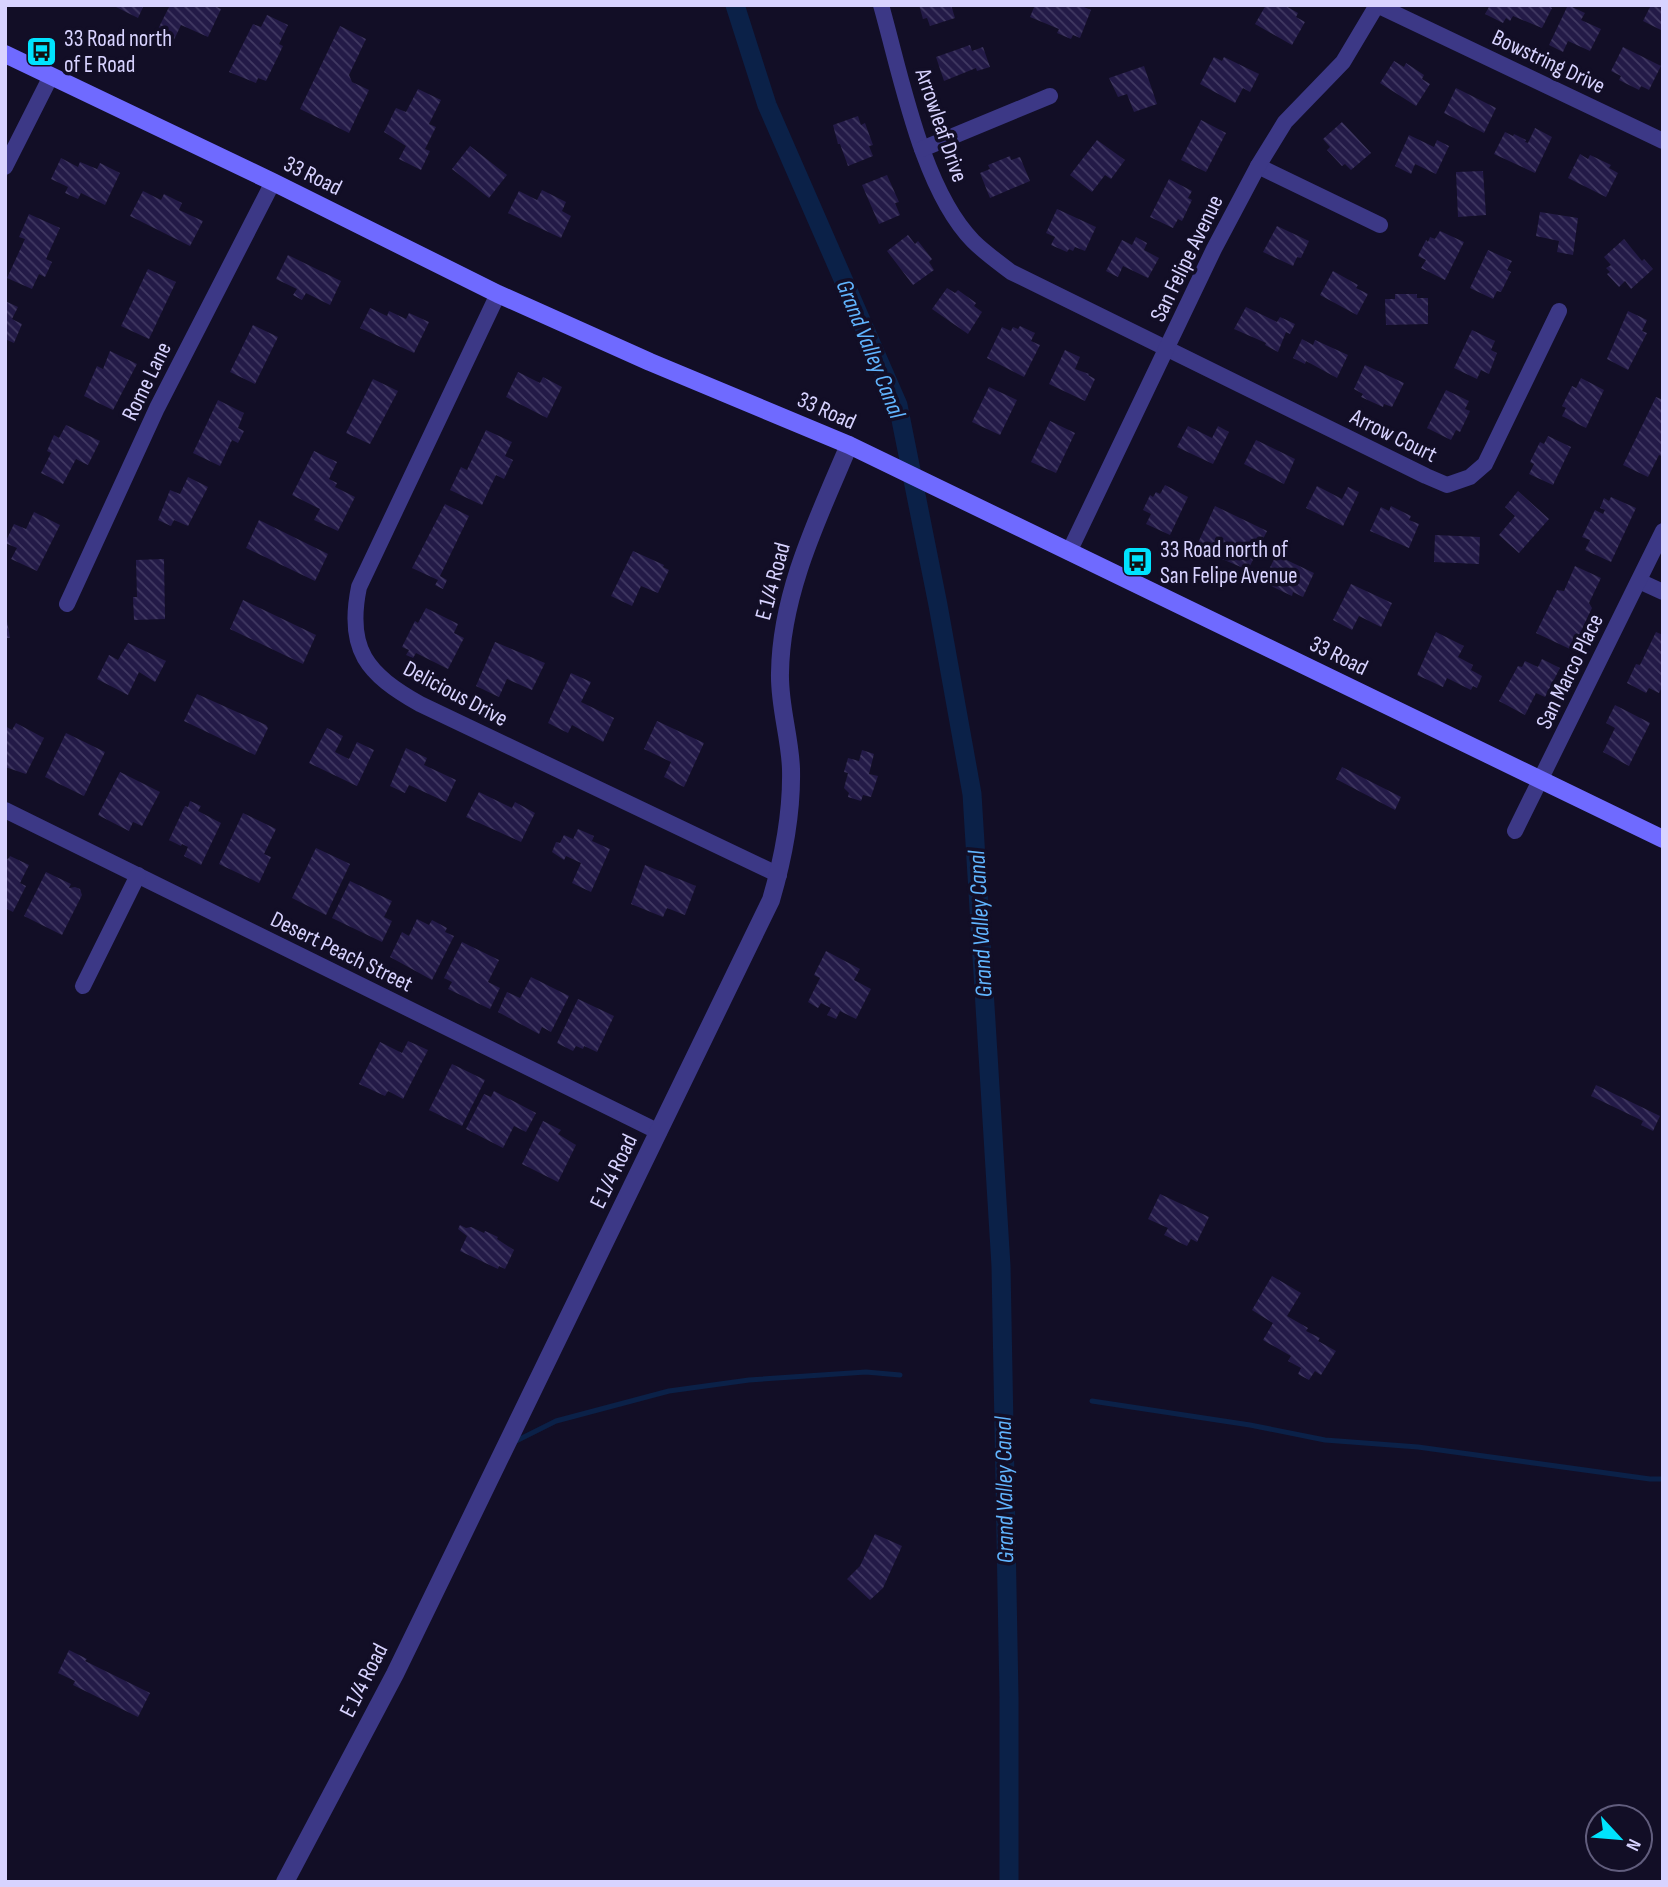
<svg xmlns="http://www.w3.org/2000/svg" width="1668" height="1887" font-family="'Sofia Sans Condensed',sans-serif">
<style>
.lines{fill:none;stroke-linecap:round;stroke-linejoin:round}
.stream{stroke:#0b2148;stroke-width:5}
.canal{stroke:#0b2148;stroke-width:19}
.building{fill:url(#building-back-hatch)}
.minor{stroke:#3c3886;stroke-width:16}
.tertiary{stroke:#3c3886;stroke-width:18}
.secondary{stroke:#6f6aff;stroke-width:18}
.labels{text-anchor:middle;stroke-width:7;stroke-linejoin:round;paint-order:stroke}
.poi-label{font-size:23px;fill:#d8d3ff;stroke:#120e26;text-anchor:start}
.street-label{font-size:23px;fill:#d8d3ff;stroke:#120e26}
.water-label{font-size:24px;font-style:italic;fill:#61b5ff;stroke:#120e26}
</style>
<defs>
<pattern id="building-back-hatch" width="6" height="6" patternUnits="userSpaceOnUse" patternTransform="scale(1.75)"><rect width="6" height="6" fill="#231a47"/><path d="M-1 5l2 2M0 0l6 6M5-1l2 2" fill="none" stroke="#423a63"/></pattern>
</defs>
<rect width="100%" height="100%" fill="#120e26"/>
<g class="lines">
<g class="stream">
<polyline points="1092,1401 1250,1425 1325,1440 1418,1447 1650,1479 1663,1479"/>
<polyline points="514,1442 556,1421 669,1391 749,1380 866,1372 900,1375"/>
</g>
<polyline class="canal" points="735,5 767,105 898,405 938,605 972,794 1001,1266 1009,1697 1009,1882"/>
</g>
<g class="building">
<polygon points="117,5 144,5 138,18 116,7"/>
<polygon points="170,5 213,5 221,9 208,37 181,25 172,44 155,35"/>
<polygon points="919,5 951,5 955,18 930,26 927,18 923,19"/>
<polygon points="1035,5 1079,5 1091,10 1080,38 1073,35 1071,39 1057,33 1059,29 1030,17"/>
<polygon points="1266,5 1284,5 1298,13 1296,17 1305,22 1292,45 1255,24"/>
<polygon points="1490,5 1547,5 1552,8 1542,28 1513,16 1510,21 1506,18 1503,23 1485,14"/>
<polygon points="1568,5 1585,13 1581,20 1601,29 1590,51 1568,41 1563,52 1549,45"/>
<polygon points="1651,5 1663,5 1663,31 1643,21"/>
<polygon points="267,15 288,25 279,44 283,46 266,81 258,78 256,83 229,72 253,24 261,27"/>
<polygon points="340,26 366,39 349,75 352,82 369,90 349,133 300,109"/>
<polygon points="970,45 972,51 983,47 990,67 977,71 976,68 944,81 936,57"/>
<polygon points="1623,47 1661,66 1649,90 1641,86 1639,90 1619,80 1621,76 1611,71"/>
<polygon points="1214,57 1222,61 1224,57 1259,74 1250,92 1243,88 1235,103 1200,84"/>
<polygon points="1394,61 1404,67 1406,63 1424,75 1422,79 1430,84 1416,106 1380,83"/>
<polygon points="1144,66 1157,104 1134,112 1127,94 1118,97 1109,78"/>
<polygon points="1456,88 1496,108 1484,133 1444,113"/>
<polygon points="418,89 441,100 429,124 436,127 425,149 430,151 421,170 399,159 406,146 384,132 396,108 406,112"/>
<polygon points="858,116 861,125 865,123 873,145 869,146 873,156 848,166 840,144 838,144 833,125"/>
<polygon points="1201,120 1226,133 1206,172 1181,160"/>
<polygon points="1342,122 1371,153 1351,170 1345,164 1342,166 1327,150 1330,147 1323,139"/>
<polygon points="1535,128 1552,137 1535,173 1494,154 1505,132 1513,136 1514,134 1526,140 1525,142 1528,143"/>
<polygon points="1409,135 1434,147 1437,140 1449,146 1436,174 1415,164 1411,174 1395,166"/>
<polygon points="1097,140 1125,160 1111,179 1105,175 1092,192 1070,175"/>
<polygon points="470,146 507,175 489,198 452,169"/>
<polygon points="1580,154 1588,159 1590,155 1611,165 1609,168 1618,173 1606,197 1568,178"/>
<polygon points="1010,156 1011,160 1020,157 1030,181 990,198 980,173 990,169 988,165"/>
<polygon points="61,158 78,167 80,162 97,169 100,163 120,173 105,205 81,193 78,199 65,193 68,187 51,179"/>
<polygon points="1483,171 1486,215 1458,217 1456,172"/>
<polygon points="887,175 899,202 895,203 900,215 879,224 862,185"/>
<polygon points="1169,179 1192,191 1188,198 1192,200 1182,221 1178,219 1173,228 1150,217"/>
<polygon points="542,190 566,202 562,211 571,216 561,238 508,213 519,191 537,200"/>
<polygon points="143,191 161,200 164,194 182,203 179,210 203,221 190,246 130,216"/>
<polygon points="1057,209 1096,227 1085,251 1075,247 1073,251 1069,249 1067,252 1051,245 1055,237 1046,233"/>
<polygon points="1540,212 1578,218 1573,255 1557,252 1559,241 1536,236"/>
<polygon points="29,214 60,228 46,259 52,262 45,277 39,274 32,289 7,278 25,239 19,237"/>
<polygon points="1277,226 1309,241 1301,258 1297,257 1293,266 1263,252"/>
<polygon points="1440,231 1464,242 1445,280 1421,268 1426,260 1418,256 1426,240 1428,242 1430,237 1435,239"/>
<polygon points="908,235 915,244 918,241 932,259 929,262 934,270 913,285 887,251"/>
<polygon points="1136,237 1147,243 1144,250 1159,258 1148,278 1123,266 1118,277 1106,271 1122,240 1132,245"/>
<polygon points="1624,239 1642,261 1644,259 1653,269 1631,289 1625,281 1619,287 1607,274 1610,272 1606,268 1611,265 1604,257"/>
<polygon points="1488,250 1512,261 1507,270 1511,272 1501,292 1497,291 1493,299 1470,288"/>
<polygon points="288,255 341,281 330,305 306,293 302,300 293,295 297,289 276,279"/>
<polygon points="148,269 176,282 149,339 121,326"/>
<polygon points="1333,271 1358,285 1356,288 1368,294 1357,315 1320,295"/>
<polygon points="947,288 955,293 958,290 976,303 974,306 982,312 968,334 932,309"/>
<polygon points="1395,294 1417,294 1417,298 1428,298 1428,324 1386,325 1385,299 1395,299"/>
<polygon points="5,301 18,307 12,319 22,324 14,343 5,339"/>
<polygon points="1246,307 1277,322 1280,317 1295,324 1290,334 1286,332 1278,352 1265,345 1266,343 1234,329"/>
<polygon points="370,308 387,316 389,311 406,319 409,313 429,322 414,353 360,328"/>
<polygon points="1628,311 1647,320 1642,331 1647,333 1628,370 1607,359"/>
<polygon points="253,325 278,337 255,384 230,372"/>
<polygon points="1020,326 1035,333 1031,341 1040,345 1024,377 987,358 1002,327 1011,331 1013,327 1018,329"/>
<polygon points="1472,330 1495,341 1491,350 1497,353 1489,374 1481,370 1477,379 1454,368"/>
<polygon points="1302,339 1313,345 1315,340 1348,355 1337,378 1306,361 1305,364 1293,358"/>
<polygon points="1065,350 1080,357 1075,369 1089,374 1088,375 1095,379 1085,401 1049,384"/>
<polygon points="110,351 137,364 113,410 84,396 97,366 103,369"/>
<polygon points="1365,365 1404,383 1392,407 1384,404 1383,407 1361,397 1363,394 1354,389"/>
<polygon points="518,372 540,383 543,377 562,387 547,418 506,397"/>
<polygon points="1581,378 1604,390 1586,428 1562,416 1566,408 1562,406 1572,386 1576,388"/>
<polygon points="373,379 398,391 370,444 346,433"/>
<polygon points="989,387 1017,400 1000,435 972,422"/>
<polygon points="1446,390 1469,401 1465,409 1470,411 1460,432 1456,430 1451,440 1427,428"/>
<polygon points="1656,397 1663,400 1663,457 1659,455 1648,477 1623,465"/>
<polygon points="218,400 244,413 238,428 244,431 238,443 232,440 220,466 193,453"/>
<polygon points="1050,421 1075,433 1056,473 1031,462"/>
<polygon points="66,425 100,441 88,465 76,459 63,484 41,473 51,453 47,451 54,435 59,438"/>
<polygon points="1188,426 1212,438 1218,426 1229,432 1213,464 1177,447"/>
<polygon points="486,430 512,442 505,456 513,460 504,479 496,475 482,505 450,490 461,467 467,470"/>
<polygon points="1548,436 1571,447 1553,485 1529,474 1534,464 1530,462 1540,442 1544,444"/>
<polygon points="1256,440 1295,459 1284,484 1244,464"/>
<polygon points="314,451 337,462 329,479 337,483 335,487 355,497 338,531 314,520 320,509 292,495"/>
<polygon points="188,477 208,487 188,526 174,520 171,526 158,520 170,490 180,494"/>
<polygon points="1165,485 1188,497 1170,535 1146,524 1151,514 1143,510 1150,495 1153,497 1156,492 1160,494"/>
<polygon points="1317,486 1342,499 1348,487 1359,492 1343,526 1306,508"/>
<polygon points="1518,491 1549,519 1519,553 1499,535 1515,516 1505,507"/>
<polygon points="1611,497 1636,508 1611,562 1585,550 1590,540 1582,537 1595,510 1603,514 1605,510 1600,508 1604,498 1609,501"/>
<polygon points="445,504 469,516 440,576 447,580 443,589 435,585 438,580 412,568"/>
<polygon points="1215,506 1267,531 1248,570 1210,554 1211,552 1197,545"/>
<polygon points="1391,506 1411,516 1409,520 1419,524 1409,548 1370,531 1381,507 1389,511"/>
<polygon points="34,512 60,525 37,571 11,559 17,548 5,543 14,524 26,529"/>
<polygon points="259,520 328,554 315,581 246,548"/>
<polygon points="1435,535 1480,537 1479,564 1434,562"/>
<polygon points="633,551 664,565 663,567 669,570 658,593 641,586 632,606 611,596"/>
<polygon points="1276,555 1314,573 1303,597 1293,592 1292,596 1271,586 1273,582 1265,578"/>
<polygon points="164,559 165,619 134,620 133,597 137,597 136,560"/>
<polygon points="1575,566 1601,578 1589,603 1592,608 1572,650 1536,633 1557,590 1564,591"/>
<polygon points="1351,584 1392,603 1381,627 1359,616 1352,630 1333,620"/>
<polygon points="243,600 316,635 303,664 230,629"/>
<polygon points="426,608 458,624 454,633 464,638 448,669 416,653 413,658 406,655 409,650 402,647 415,621 418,623"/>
<polygon points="5,610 10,638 5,638"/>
<polygon points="1436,632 1464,646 1458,657 1473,665 1471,670 1482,676 1477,688 1473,686 1471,690 1447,678 1443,687 1417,675"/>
<polygon points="1656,632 1663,635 1663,685 1659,693 1649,688 1646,693 1627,683 1636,664 1640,665"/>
<polygon points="495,642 545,663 532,690 507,679 499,697 476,686"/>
<polygon points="128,643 166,661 155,682 139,672 128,695 97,679 109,655 118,660"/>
<polygon points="1542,659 1560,668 1545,697 1536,693 1525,715 1499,701 1518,666 1522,667 1525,661 1538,667"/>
<polygon points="571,673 591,682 581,702 614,718 603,742 572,725 568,733 548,723"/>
<polygon points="197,694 266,725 268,728 255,755 184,721"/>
<polygon points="1615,705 1650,723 1629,766 1603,752 1615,728 1606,723"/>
<polygon points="657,721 704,743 684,787 664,777 671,762 644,749"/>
<polygon points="16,723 44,738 26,774 5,767 5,726 12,730"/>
<polygon points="327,728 343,736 335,752 349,759 357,742 374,750 357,786 309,763"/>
<polygon points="66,733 105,752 84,796 45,777"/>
<polygon points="406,748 427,758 424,765 456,780 446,802 409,785 405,793 390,786"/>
<polygon points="862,750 874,754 869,774 878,776 871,797 863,795 861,801 848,797 849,793 844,788 848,773 844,772 848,758 859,761"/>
<polygon points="1342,767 1401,797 1395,810 1336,779"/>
<polygon points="120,772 160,792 142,826 133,822 129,831 98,815"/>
<polygon points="479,792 512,808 515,802 535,813 521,842 466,817"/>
<polygon points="190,801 201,806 198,811 221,823 201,865 184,856 188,847 182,844 181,846 169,840 185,806 188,807"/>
<polygon points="243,813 276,829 264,854 271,857 259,883 219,864"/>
<polygon points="578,829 594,836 592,841 610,849 591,892 572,883 581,863 566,856 564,860 552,852 556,842 560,843 564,835 573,839"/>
<polygon points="316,848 350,864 326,915 292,898"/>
<polygon points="10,856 29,865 20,883 26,886 13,912 5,908 5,858 8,859"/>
<polygon points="645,865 696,886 685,915 667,908 663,917 631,904"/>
<polygon points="46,872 71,884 69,888 75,887 80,889 82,895 62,935 24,916"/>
<polygon points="350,881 392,901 384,917 392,921 382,942 332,918"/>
<polygon points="417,919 429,925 432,920 447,928 445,932 454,936 432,980 390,957 402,932 409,936"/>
<polygon points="462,942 499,960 488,982 500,988 490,1009 448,989 452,982 444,978"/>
<polygon points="826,951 860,969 854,980 871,989 856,1019 840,1011 836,1019 827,1015 831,1008 821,1003 818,1008 808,1002 820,978 814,975"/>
<polygon points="531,977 569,996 551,1032 542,1027 539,1034 498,1012 507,992 520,998"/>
<polygon points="578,999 614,1016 597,1052 584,1046 583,1049 576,1046 573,1051 557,1043"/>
<polygon points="408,1041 428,1050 403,1099 388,1091 385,1096 359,1084 380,1042 402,1053"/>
<polygon points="452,1064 485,1080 462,1126 429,1110"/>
<polygon points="1596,1085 1660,1116 1653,1131 1641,1125 1643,1121 1591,1096"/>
<polygon points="494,1091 536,1113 526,1132 514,1126 503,1148 466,1129 484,1094 491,1097"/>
<polygon points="543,1121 561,1130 558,1134 576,1145 558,1182 522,1164"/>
<polygon points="1160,1194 1209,1217 1197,1242 1191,1239 1187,1246 1164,1235 1168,1228 1148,1219"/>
<polygon points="460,1225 466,1228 471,1227 484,1233 485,1231 498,1237 497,1239 514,1250 505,1269 499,1266 498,1269 460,1251 467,1236 458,1229"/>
<polygon points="1272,1276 1301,1293 1287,1316 1308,1328 1306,1331 1320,1338 1318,1341 1336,1351 1321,1375 1315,1371 1309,1380 1298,1374 1301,1368 1288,1361 1291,1356 1263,1340 1273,1323 1252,1310"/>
<polygon points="875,1534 902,1546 883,1588 870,1600 847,1579 860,1566"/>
<polygon points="69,1650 87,1659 85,1661 150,1693 138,1717 73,1685 75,1681 58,1673"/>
</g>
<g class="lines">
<g class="minor">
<path d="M881 5C901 75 922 189 973 241 984 252 998 262 1011 272L1426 476 1447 485 1470 477 1485 464 1559 311"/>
<polyline points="922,149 1050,96"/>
<polyline points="1258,166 1380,225"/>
<polyline points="5,167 51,76"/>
<path d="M498 294 359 587C346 650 367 674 420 704L779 875"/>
<polyline points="1069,552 1214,249 1258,166 1285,122 1343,62 1377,5 1663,141"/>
<polyline points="1639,581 1663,592"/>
<polyline points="67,604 157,408 273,182"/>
<polyline points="5,810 659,1132"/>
<polyline points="1515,831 1663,531"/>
<polyline points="83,986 138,875"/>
</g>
<path class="tertiary" d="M285 1882 395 1674 771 900C783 859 792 812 791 769 790 737 779 705 780 673 781 593 818 518 849 445"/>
<polyline class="secondary" points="5,54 273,182 498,294 650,362 849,445 1663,839"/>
</g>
<defs>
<symbol id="bus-square" viewBox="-11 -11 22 22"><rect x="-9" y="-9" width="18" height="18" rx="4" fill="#00e3fe" stroke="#120e26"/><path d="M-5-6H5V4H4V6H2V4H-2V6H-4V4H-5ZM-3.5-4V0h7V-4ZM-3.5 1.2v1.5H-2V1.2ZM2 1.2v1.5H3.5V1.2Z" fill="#111"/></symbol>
</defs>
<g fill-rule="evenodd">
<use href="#bus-square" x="24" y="34" width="35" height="35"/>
<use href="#bus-square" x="1120" y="544" width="35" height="35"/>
</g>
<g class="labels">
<g class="poi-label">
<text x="64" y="46">33 Road north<tspan x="64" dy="26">of E Road</tspan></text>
<text x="1160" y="557">33 Road north of<tspan x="1160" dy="26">San Felipe Avenue</tspan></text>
</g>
<g class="street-label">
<text transform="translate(1549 61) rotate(25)" y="8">Bowstring Drive</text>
<text transform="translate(942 125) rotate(71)" y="8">Arrowleaf Drive</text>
<text transform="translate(313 175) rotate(26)" y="8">33 Road</text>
<text transform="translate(1186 258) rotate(-64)" y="8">San Felipe Avenue</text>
<text transform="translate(146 381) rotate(-64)" y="8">Rome Lane</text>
<text transform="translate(827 410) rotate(24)" y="8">33 Road</text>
<text transform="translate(1394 435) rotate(26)" y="8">Arrow Court</text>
<text transform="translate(772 581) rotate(-75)" y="8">E 1/4 Road</text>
<text transform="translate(1339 655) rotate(26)" y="8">33 Road</text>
<text transform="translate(1569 671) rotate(-64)" y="8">San Marco Place</text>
<text transform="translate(456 693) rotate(28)" y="8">Delicious Drive</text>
<text transform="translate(342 951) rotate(26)" y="8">Desert Peach Street</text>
<text transform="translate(613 1171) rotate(-64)" y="8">E 1/4 Road</text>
<text transform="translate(363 1680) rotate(-63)" y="8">E 1/4 Road</text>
</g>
<g class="water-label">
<text transform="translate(871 349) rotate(68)" y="8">Grand Valley Canal</text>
<text transform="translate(980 924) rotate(-93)" y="8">Grand Valley Canal</text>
<text transform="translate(1004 1490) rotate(-91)" y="8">Grand Valley Canal</text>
</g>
</g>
<rect width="1668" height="1887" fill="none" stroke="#d8d3ff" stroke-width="14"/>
<g transform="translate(1619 1838) rotate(116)"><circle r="33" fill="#120e26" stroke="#615d7d" stroke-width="2"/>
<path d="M0-5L12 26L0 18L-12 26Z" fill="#00e3fe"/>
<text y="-10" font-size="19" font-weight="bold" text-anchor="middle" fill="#d8d3ff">N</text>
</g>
</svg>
